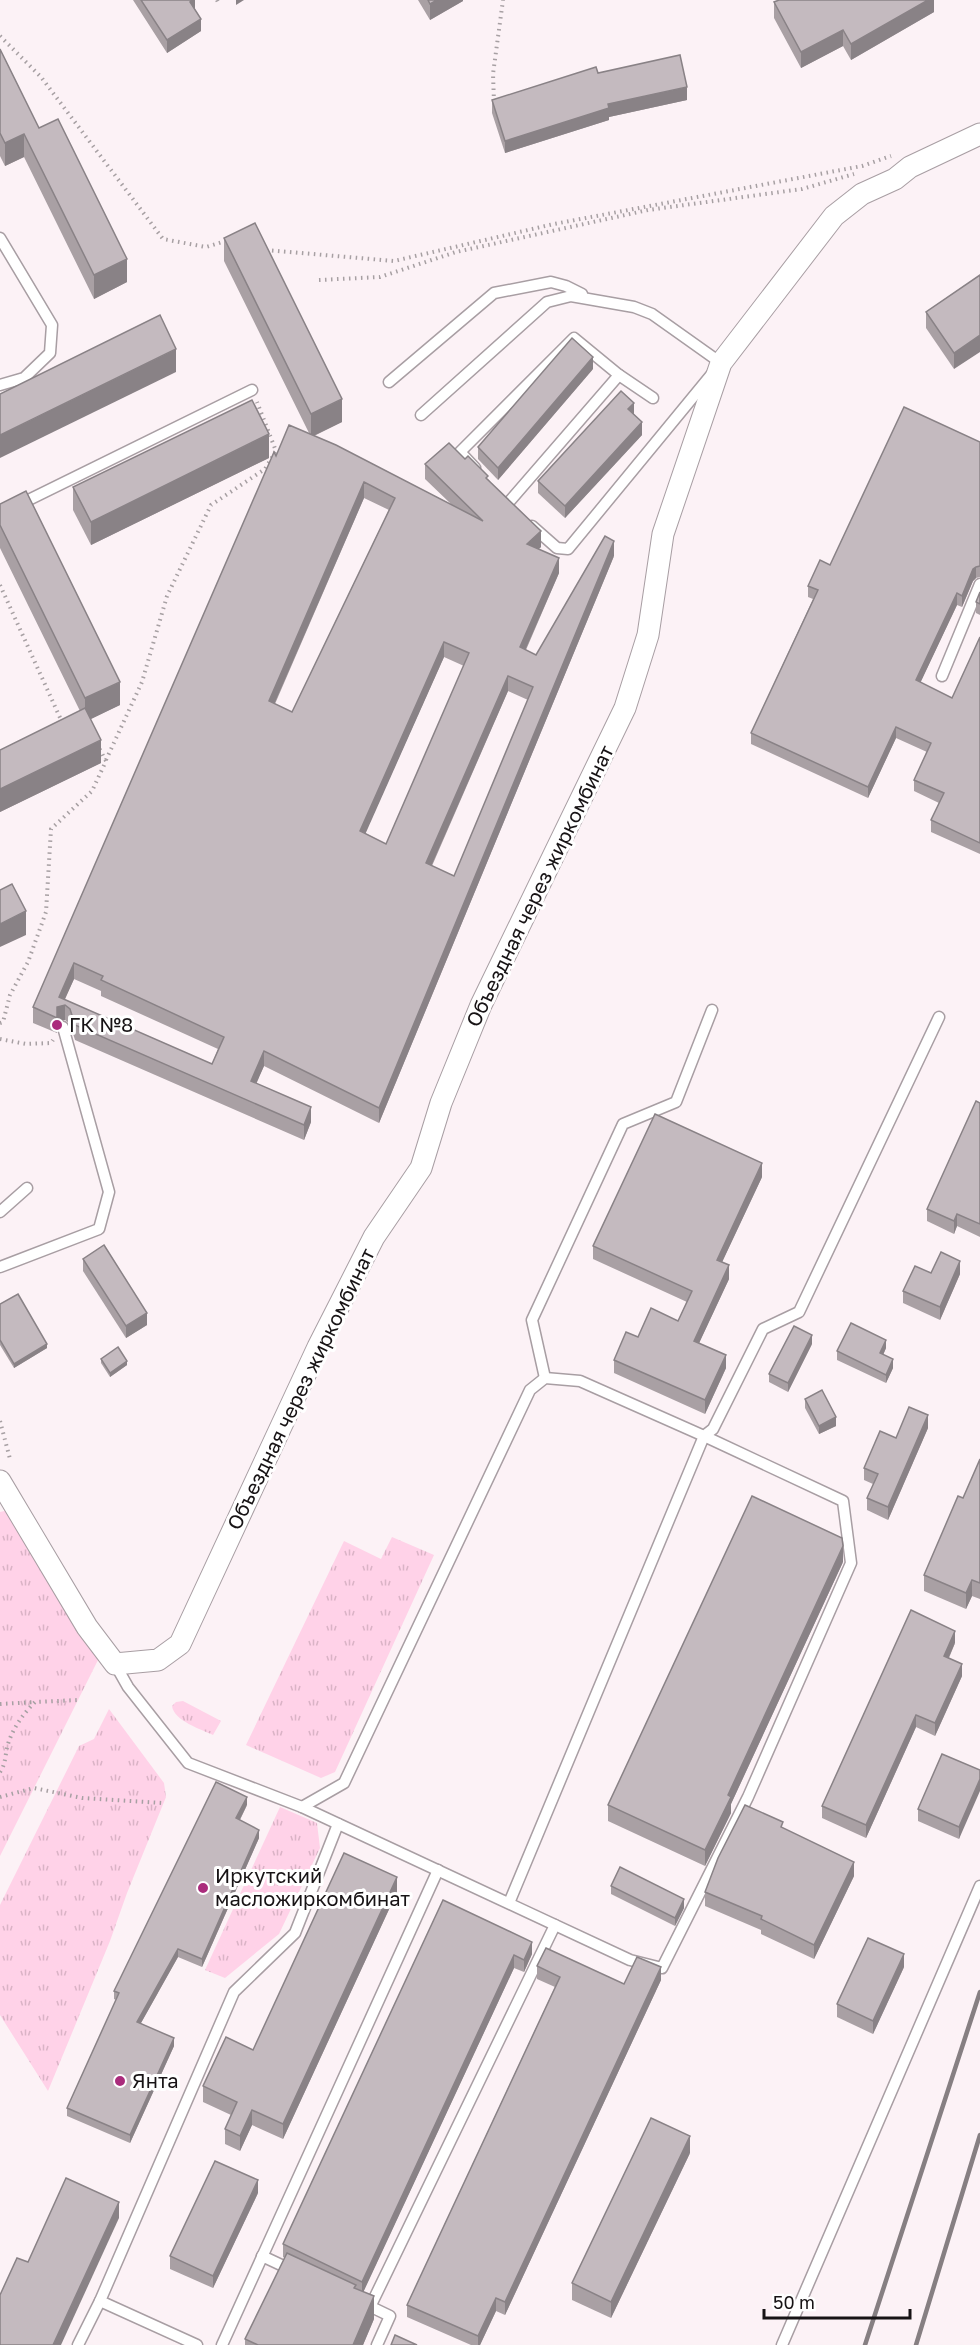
<svg xmlns="http://www.w3.org/2000/svg" width="980" height="2345" font-family="'Golos Text',sans-serif">
<style>
.grass{fill:url(#grass-tufts)}
.lines{fill:none;stroke-linecap:round;stroke-linejoin:round}
.service-casing{stroke:#a89ea3;stroke-width:13}
.minor-casing{stroke:#a89ea3;stroke-width:23}
.path{stroke:#a7a0a3;stroke-width:4;stroke-dasharray:1.5 4.5;stroke-linecap:butt}
.service{stroke:#fff;stroke-width:10}
.minor{stroke:#fff;stroke-width:21}
.rail{stroke:#867f82;stroke-width:4.5}
.wall{fill:#a9a0a4;fill-rule:evenodd}
.shaded-wall{fill:#898286}
.building{fill:#c4babf;stroke:#898286;stroke-width:1.5;fill-rule:evenodd}
.poi-dot{fill:#aa2c7c;stroke:#fff;stroke-width:2}
.labels{text-anchor:middle;stroke-width:6;stroke-linejoin:round;paint-order:stroke}
.street-label{font-size:20px;fill:#171315;stroke:#fff}
.poi-label{font-size:20px;fill:#171315;stroke:#fff;text-anchor:start}
</style>
<defs>
<pattern id="grass-tufts" width="24" height="20" patternUnits="userSpaceOnUse" patternTransform="scale(1.5)"><rect width="24" height="20" fill="#ffd2e8"/><path d="M3 7l-1-3M5 7V3M7 7l1-3M15 17l-1-3M17 17v-4M19 17l1-3" fill="none" stroke="#dab3c6"/></pattern>
</defs>
<rect width="100%" height="100%" fill="#fcf2f6"/>
<g class="grass">
<polygon points="9,1510 98,1660 0,1856 0,1512"/>
<polygon points="392,1537 434,1555 335,1772 321,1778 246,1745 344,1541 381,1559"/>
<path d="M183 1701 221 1721 213 1735C201 1729 174 1721 172 1706L176 1702Z"/>
<polygon points="109,1709 164,1783 166,1797 127,1893 110,1941 48,2091 0,2015 0,1905 79,1746 94,1739"/>
<polygon points="280,1807 317,1823 320,1848 279,1934 225,1978 205,1970"/>
</g>
<g class="lines">
<defs>
<g id="service">
<polyline points="0,238 52,325 50,353 24,378 0,385"/>
<polyline points="619,375 653,398"/>
<polyline points="389,382 494,293 551,282 566,286 582,294"/>
<polyline points="421,415 547,302 571,296 634,307 652,314 721,363 568,549 557,548 532,526"/>
<polyline points="475,468 460,452 574,338 619,375 509,502"/>
<polyline points="0,514 252,390"/>
<polyline points="942,676 980,584"/>
<polyline points="0,1212 27,1188"/>
<polyline points="0,1267 99,1229 109,1192 63,1027"/>
<polyline points="545,1378 532,1320 623,1124 676,1102 712,1010"/>
<polyline points="115,1664 128,1687 188,1763 302,1807 630,1960 662,1968 748,1797 851,1563 843,1501 704,1436 509,1903"/>
<polyline points="302,1807 344,1783 530,1390 545,1378 580,1381 704,1436 713,1429 763,1329 799,1312 939,1017"/>
<polyline points="262,2256 294,2271"/>
<polyline points="365,2304 390,2316 377,2345"/>
<polyline points="370,2307 555,1925"/>
<polyline points="78,2345 100,2301"/>
<polyline points="197,2345 100,2301 234,1992 295,1933 338,1824"/>
<polyline points="222,2345 438,1870"/>
<polyline points="782,2345 980,1886"/>
</g>
<polyline id="minor" points="0,1481 87,1627 115,1664 158,1660 180,1644 318,1347 374,1237 421,1168 441,1103 481,1005 625,708 648,635 663,534 721,363 834,216 862,194 895,179 910,167 980,134"/>
</defs>
<use href="#service" class="service-casing"/>
<use href="#minor" class="minor-casing"/>
<g class="path">
<polyline points="217,0 218,2"/>
<polyline points="0,36 41,77 163,239 206,247 229,240"/>
<polyline points="494,102 493,74 503,0"/>
<polyline points="266,250 394,261 554,224 862,166 891,156"/>
<polyline points="319,280 380,277 456,252 648,210 802,189 854,174"/>
<polyline points="0,585 62,722"/>
<polyline points="106,760 142,682 167,596 211,505 265,469 276,451 257,402"/>
<polyline points="0,1023 3,1022 10,995 28,962 46,912 51,829 92,791 106,761 99,748"/>
<polyline points="0,1039 26,1044 51,1043 53,1040"/>
<polyline points="0,1421 10,1459"/>
<polyline points="0,1704 35,1702"/>
<path d="M0 1772C6 1764 5 1754 8 1744 13 1728 23 1714 35 1702L78 1700"/>
<polyline points="0,1797 34,1788 82,1798 163,1803"/>
</g>
<use href="#service" class="service"/>
<use href="#minor" class="minor"/>
<g class="rail">
<polyline points="865,2345 980,1992"/>
<polyline points="916,2345 980,2135"/>
</g>
</g>
<g class="wall">
<polygon points="133,0 195,0 195,9 201,31 167,53"/>
<polygon points="418,0 463,0 463,1 430,20"/>
<polygon points="934,0 934,12 851,60 843,46 801,68 774,18 774,2"/>
<polygon points="0,49 39,128 127,282 94,299 24,157 5,166 0,156"/>
<polygon points="598,73 687,100 609,117 609,120 505,153 492,113 492,100"/>
<path d="M224 238 342 422 314 436 451 504 425 479V464L488 479 541 547 538 549 559 573 526 650 536 655 614 556 379 1123 264 1066 256 1083 311 1122 304 1140 75 1040 70 1024 65 1020 57 1022V1033L33 1023V1007L276 456 309 433 224 261ZM364 498 389 510 292 712 275 704ZM444 657 464 666 386 844 365 833ZM508 691 528 700 454 876 432 866ZM74 979 101 991V996L218 1049 212 1064 64 1000Z"/>
<polygon points="980,275 954,369 926,328 926,312"/>
<polygon points="593,369 498,480 478,459 478,447"/>
<polygon points="634,414 642,435 565,518 538,493 538,481"/>
<polygon points="980,442 980,577 976,578 973,581 962,607 957,605 920,683 952,698 980,637 980,854 931,832 931,820 939,803 914,791 914,780 927,752 896,738 868,798 751,744 751,733 813,599 808,597 808,586 830,565"/>
<polygon points="269,458 91,545 73,510 73,487"/>
<polygon points="0,504 120,705 90,719 101,763 0,812 0,750 80,711 0,548"/>
<polygon points="980,592 980,615 976,613 976,602"/>
<polygon points="980,1103 980,1237 957,1226 954,1234 927,1221 927,1209"/>
<polygon points="762,1177 722,1262 729,1279 699,1343 726,1368 705,1414 614,1373 614,1360 638,1337 678,1321 687,1302 593,1259 593,1246"/>
<polygon points="83,1259 147,1325 126,1338 83,1271"/>
<polygon points="931,1273 960,1274 940,1320 903,1303 903,1291"/>
<polygon points="0,1304 47,1348 14,1368 0,1345"/>
<polygon points="812,1344 788,1392 769,1382 769,1374"/>
<polygon points="886,1348 883,1355 893,1368 886,1383 837,1360 837,1351"/>
<polygon points="101,1359 127,1365 110,1377 101,1363"/>
<polygon points="805,1399 836,1426 819,1434 805,1408"/>
<polygon points="928,1428 888,1520 867,1510 867,1498 873,1484 864,1480 864,1468 896,1438"/>
<polygon points="980,1459 980,1599 972,1596 966,1609 924,1591 924,1575 963,1498"/>
<polygon points="843,1562 731,1804 731,1813 705,1866 608,1821 608,1805"/>
<polygon points="955,1643 949,1658 962,1676 935,1736 916,1727 866,1838 822,1818 822,1806"/>
<polygon points="980,1770 959,1839 918,1821 918,1809"/>
<polygon points="247,1805 240,1820 259,1838 202,1967 178,1957 141,2023 174,2046 130,2143 67,2116 67,2108 116,2000 114,1999 114,1991"/>
<polygon points="783,1828 854,1876 814,1959 761,1934 761,1930 705,1906 705,1892"/>
<polygon points="611,1886 684,1908 675,1926 611,1894"/>
<polygon points="397,1892 283,2139 252,2125 240,2151 225,2144 225,2129 231,2115 203,2102 203,2086 253,2050"/>
<polygon points="443,1900 532,1954 524,1972 514,1968 363,2292 374,2319 363,2345 245,2345 245,2339 285,2258 283,2257 283,2244"/>
<polygon points="537,1966 624,1984 661,1980 505,2315 496,2311 480,2345 471,2345 407,2317 407,2305 555,1987 537,1979"/>
<polygon points="904,1967 873,2034 837,2017 837,2004"/>
<polygon points="690,2153 611,2318 572,2300 572,2283"/>
<polygon points="258,2193 213,2288 170,2269 170,2256"/>
</g>
<g class="shaded-wall">
<polygon points="193,0 195,0 195,12 190,2"/>
<polygon points="236,0 244,0 236,5"/>
<polygon points="437,0 463,0 463,1 430,20 430,4"/>
<polygon points="928,0 934,0 934,12 851,60 851,44"/>
<polygon points="201,19 201,31 167,53 167,40"/>
<polygon points="843,30 843,46 801,68 801,52"/>
<polygon points="687,87 687,100 609,117 609,120 505,153 505,141 608,104"/>
<polygon points="24,134 24,157 5,166 5,143"/>
<polygon points="127,259 127,282 94,299 94,275"/>
<polygon points="980,335 980,352 954,369 954,353"/>
<polygon points="176,349 176,372 0,458 0,435"/>
<polygon points="593,357 593,369 498,480 498,468"/>
<polygon points="342,399 342,422 311,437 311,414"/>
<polygon points="634,403 634,415 628,409"/>
<polygon points="642,422 642,435 565,518 565,506"/>
<polygon points="269,434 269,458 91,545 91,522"/>
<polygon points="364,482 364,498 269,716 269,701"/>
<polygon points="541,531 541,547 527,560 527,544"/>
<polygon points="614,541 614,556 379,1123 379,1108"/>
<polygon points="559,558 559,573 520,662 520,647"/>
<polygon points="976,567 976,578 973,581 962,607 962,596 973,569"/>
<polygon points="957,593 957,605 916,692 916,680"/>
<polygon points="444,642 444,657 360,846 360,831"/>
<polygon points="508,676 508,691 426,878 426,863"/>
<polygon points="120,682 120,705 85,722 85,698"/>
<polygon points="896,727 896,738 868,798 868,787"/>
<polygon points="101,740 101,763 0,812 0,789"/>
<polygon points="26,911 26,935 0,947 0,924"/>
<polygon points="74,963 74,979 62,1006 65,1005 65,1020 57,1022 57,1033 57,1007 59,997"/>
<polygon points="264,1051 264,1066 251,1096 251,1081"/>
<polygon points="311,1107 311,1122 304,1140 304,1125"/>
<polygon points="762,1163 762,1177 717,1273 717,1260"/>
<polygon points="957,1214 957,1226 954,1234 954,1221"/>
<polygon points="960,1261 960,1274 940,1320 940,1307"/>
<polygon points="729,1265 729,1279 694,1354 694,1341"/>
<polygon points="147,1313 147,1325 126,1338 126,1326"/>
<polygon points="812,1335 812,1344 788,1392 788,1383"/>
<polygon points="886,1340 886,1348 880,1362 880,1353"/>
<polygon points="47,1344 47,1348 14,1368 14,1364"/>
<polygon points="726,1355 726,1368 705,1414 705,1400"/>
<polygon points="893,1359 893,1368 886,1383 886,1375"/>
<polygon points="127,1361 127,1365 110,1377 110,1373"/>
<polygon points="928,1415 928,1428 888,1520 888,1507"/>
<polygon points="836,1417 836,1426 819,1434 819,1426"/>
<polygon points="843,1546 843,1562 731,1804 731,1813 705,1866 705,1850 728,1795"/>
<polygon points="972,1580 972,1596 966,1609 966,1593"/>
<polygon points="955,1631 955,1643 944,1668 944,1656"/>
<polygon points="962,1664 962,1676 935,1736 935,1723"/>
<polygon points="916,1715 916,1727 866,1838 866,1825"/>
<polygon points="980,1779 980,1791 959,1839 959,1827"/>
<polygon points="247,1797 247,1805 236,1827 236,1818"/>
<polygon points="259,1830 259,1838 202,1967 202,1959"/>
<polygon points="854,1862 854,1876 814,1959 814,1945"/>
<polygon points="397,1877 397,1892 283,2139 283,2124"/>
<polygon points="684,1899 684,1908 675,1926 675,1918"/>
<polygon points="532,1942 532,1954 524,1972 524,1960"/>
<polygon points="178,1949 178,1957 137,2030 137,2022"/>
<polygon points="904,1954 904,1967 873,2034 873,2021"/>
<polygon points="514,1955 514,1968 362,2295 362,2282"/>
<polygon points="661,1967 661,1980 505,2315 505,2302"/>
<polygon points="174,2038 174,2046 130,2143 130,2135"/>
<polygon points="252,2110 252,2125 240,2151 240,2136"/>
<polygon points="690,2136 690,2153 611,2318 611,2302"/>
<polygon points="258,2180 258,2193 213,2288 213,2276"/>
<polygon points="119,2202 119,2218 61,2345 53,2345"/>
<polygon points="374,2296 374,2319 363,2345 353,2345"/>
<polygon points="496,2298 496,2311 480,2345 478,2345 478,2336"/>
</g>
<g class="building">
<polygon points="141,0 193,0 190,2 201,19 167,40"/>
<polygon points="428,0 437,0 430,4"/>
<polygon points="779,0 928,0 851,44 843,30 801,52 774,2"/>
<polygon points="0,49 39,128 58,119 127,259 94,275 24,134 5,143 0,133"/>
<polygon points="680,55 687,87 608,104 609,108 505,141 492,100 596,67 598,73"/>
<polygon points="255,223 342,399 311,414 224,238"/>
<polygon points="980,275 980,335 954,353 926,312"/>
<polygon points="160,315 176,349 0,435 0,394"/>
<polygon points="572,338 593,357 498,468 478,447"/>
<polygon points="621,391 634,403 628,409 642,422 565,506 538,481"/>
<polygon points="252,400 269,434 91,522 73,487"/>
<polygon points="904,407 980,442 980,566 976,567 973,569 962,596 957,593 916,680 952,698 980,637 980,843 931,820 944,793 914,780 931,743 896,727 868,787 751,733 818,590 808,586 820,560 830,565"/>
<path d="M289 425 336 445 483 521 425 464 449 443 465 459 468 456 488 476 486 478 541 531 527 544 559 558 520 647 536 655 605 536 614 541 379 1108 264 1051 251 1081 311 1107 304 1125 75 1025 70 1009 65 1005 57 1007V1018L33 1007 274 452 276 456ZM364 482 395 498 292 712 269 701ZM444 642 469 653 386 844 360 831ZM508 676 533 687 454 876 426 863ZM74 963 103 976 101 980 224 1037 212 1064 59 997Z"/>
<polygon points="26,491 120,682 85,698 0,525 0,504"/>
<polygon points="980,592 980,604 976,602"/>
<polygon points="85,708 101,740 0,789 0,750"/>
<polygon points="12,884 26,911 0,924 0,890"/>
<polygon points="976,1101 980,1103 980,1224 957,1214 954,1221 927,1209"/>
<polygon points="655,1114 762,1163 717,1260 729,1265 694,1341 726,1355 705,1400 614,1360 626,1332 638,1337 651,1308 678,1321 692,1291 593,1246"/>
<polygon points="104,1245 147,1313 126,1326 83,1259"/>
<polygon points="941,1252 960,1261 940,1307 903,1291 915,1266 931,1273"/>
<polygon points="18,1294 47,1344 14,1364 0,1340 0,1304"/>
<polygon points="851,1323 886,1340 880,1353 893,1359 886,1375 837,1351"/>
<polygon points="794,1326 812,1335 788,1383 769,1374"/>
<polygon points="118,1347 127,1361 110,1373 101,1359"/>
<polygon points="822,1390 836,1417 819,1426 805,1399"/>
<polygon points="909,1407 928,1415 888,1507 867,1498 878,1474 864,1468 880,1431 896,1438"/>
<polygon points="980,1459 980,1583 972,1580 966,1593 924,1575 958,1496 963,1498"/>
<polygon points="752,1496 842,1538 843,1546 728,1795 731,1797 705,1850 608,1805"/>
<polygon points="911,1610 955,1631 944,1656 962,1664 935,1723 916,1715 866,1825 822,1806"/>
<polygon points="942,1754 980,1770 980,1779 959,1827 918,1809"/>
<polygon points="216,1782 247,1797 236,1818 259,1830 202,1959 178,1949 137,2022 174,2038 130,2135 67,2108 119,1993 114,1991"/>
<polygon points="745,1805 783,1822 781,1827 854,1862 814,1945 761,1919 762,1916 705,1892 718,1858"/>
<polygon points="344,1853 397,1877 283,2124 252,2110 240,2136 225,2129 237,2102 203,2086 226,2037 253,2050"/>
<polygon points="620,1867 684,1899 675,1918 611,1886"/>
<polygon points="443,1900 532,1942 524,1960 514,1955 362,2282 283,2244"/>
<polygon points="868,1938 904,1954 873,2021 837,2004"/>
<polygon points="546,1948 624,1984 637,1957 661,1967 505,2302 496,2298 478,2336 407,2305 560,1977 537,1966"/>
<polygon points="651,2118 690,2136 611,2302 572,2283"/>
<polygon points="215,2161 258,2180 213,2276 170,2256"/>
<polygon points="66,2178 119,2202 53,2345 0,2345 0,2295 17,2258 28,2262"/>
<polygon points="287,2253 356,2285 354,2288 374,2296 353,2345 258,2345 245,2339"/>
<polygon points="395,2335 417,2345 391,2345"/>
</g>
<g class="poi-dot">
<circle cx="57" cy="1025" r="6"/>
<circle cx="203" cy="1888" r="6"/>
<circle cx="120" cy="2081" r="6"/>
</g>
<g class="labels">
<g class="street-label">
<text transform="translate(540 886) rotate(-64)" y="7">Объездная через жиркомбинат</text>
<text transform="translate(301 1389) rotate(-64)" y="7">Объездная через жиркомбинат</text>
</g>
<g class="poi-label">
<text x="69" y="1032">ГК №8</text>
<text x="215" y="1883">Иркутский<tspan x="215" dy="23">масложиркомбинат</tspan></text>
<text x="132" y="2088">Янта</text>
</g>
</g>
<path d="M764 2309v9h146v-9" fill="none" stroke="#171315" stroke-width="3"/>
<text x="773" y="2309" font-size="18" fill="#171315" stroke="#ffffff" stroke-width="4.5" paint-order="stroke">50 m</text>
</svg>
